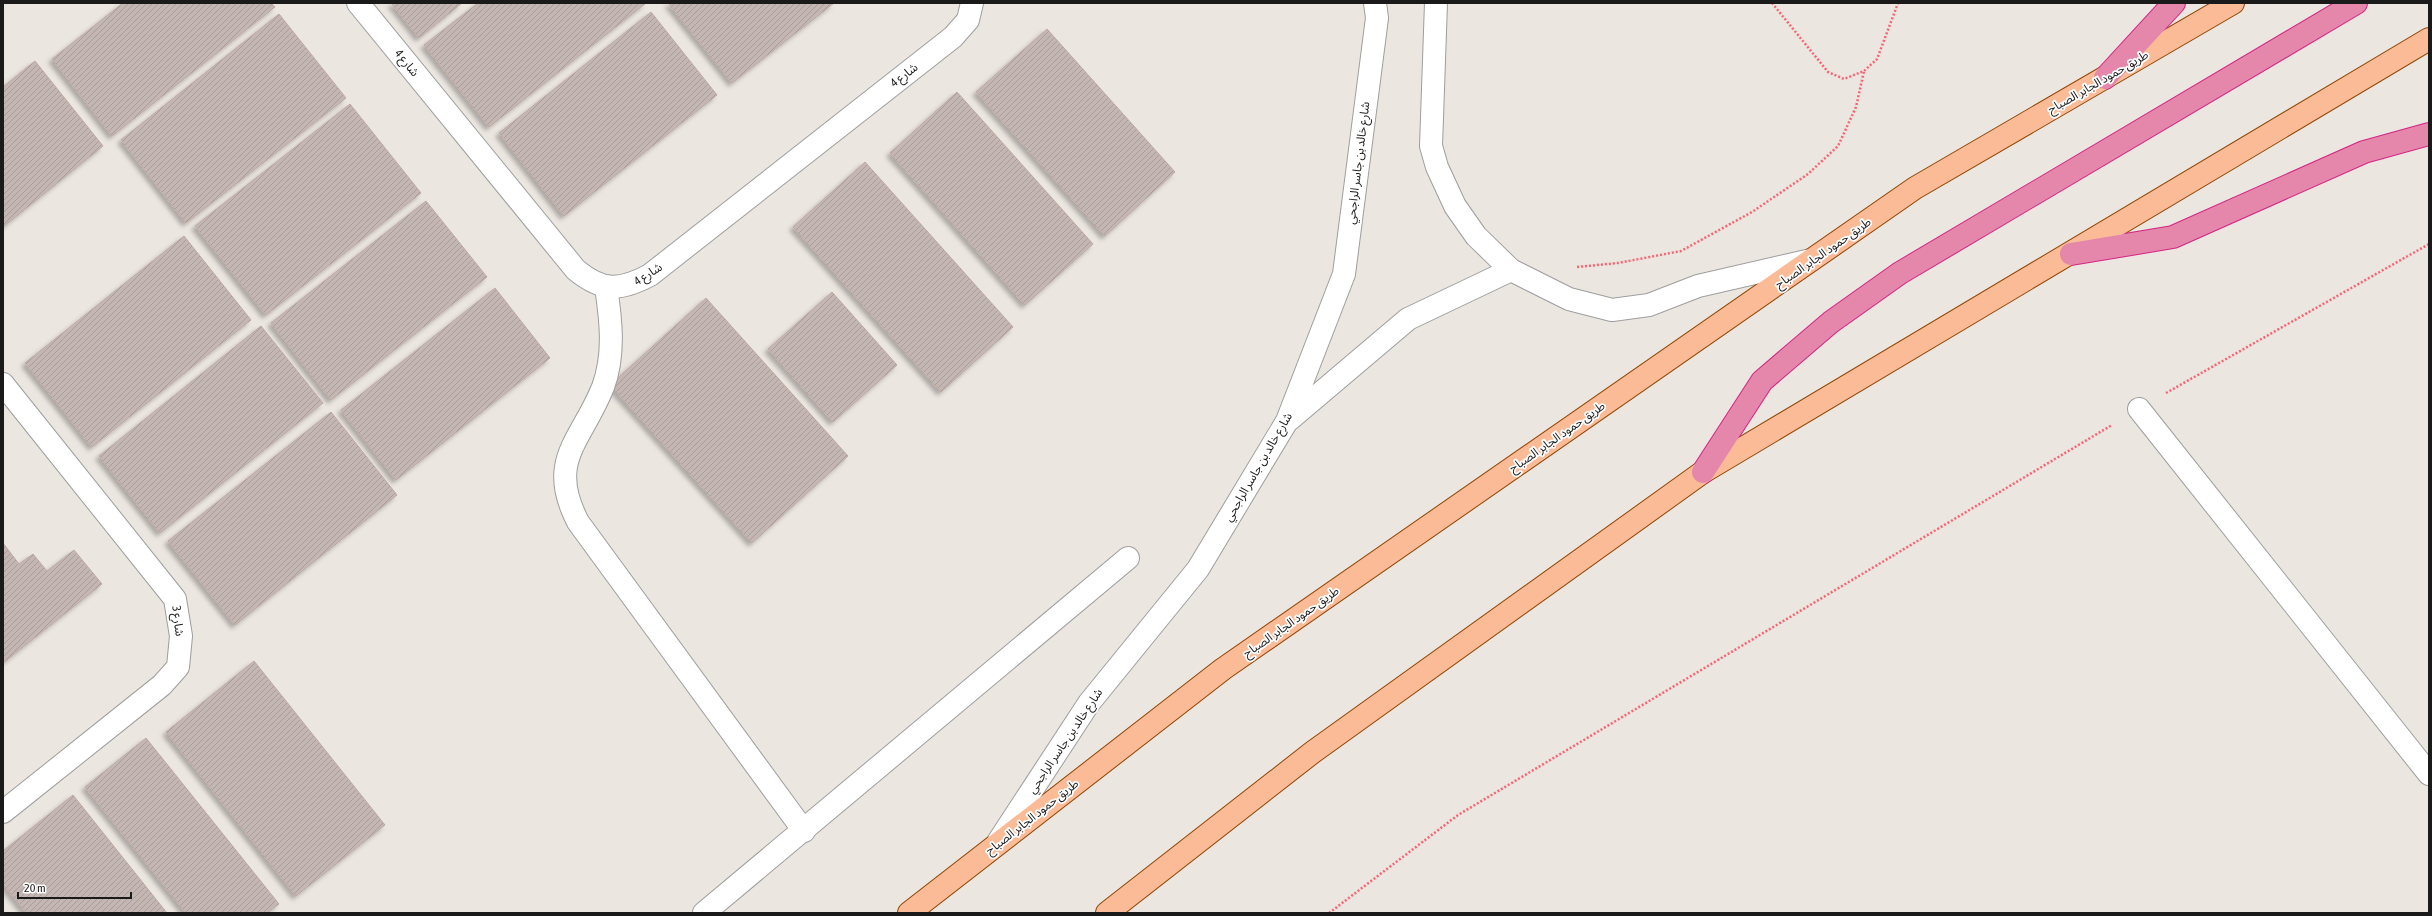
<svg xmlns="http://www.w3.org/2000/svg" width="2432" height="916" font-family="'Asap Condensed','Noto Sans Arabic',sans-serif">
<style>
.building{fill:url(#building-hatch);stroke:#bea9a2;filter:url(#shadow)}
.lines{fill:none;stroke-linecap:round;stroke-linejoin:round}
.service-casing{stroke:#9e9e9e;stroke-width:24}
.minor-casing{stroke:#9e9e9e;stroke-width:24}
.tertiary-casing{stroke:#9e9e9e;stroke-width:24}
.primary-casing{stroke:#904401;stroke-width:24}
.motorway-casing{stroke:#d32483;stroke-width:24}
.path{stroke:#f96473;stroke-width:2.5;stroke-dasharray:2 2;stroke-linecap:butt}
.service{stroke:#fff;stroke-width:22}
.minor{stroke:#fff;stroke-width:22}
.tertiary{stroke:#fff;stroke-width:22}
.primary{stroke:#fbbb96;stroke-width:22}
.motorway{stroke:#e586ab;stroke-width:22}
.labels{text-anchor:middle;stroke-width:3.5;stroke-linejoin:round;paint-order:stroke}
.street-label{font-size:12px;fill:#1a1a1a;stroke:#fff}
</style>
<defs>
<pattern id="building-hatch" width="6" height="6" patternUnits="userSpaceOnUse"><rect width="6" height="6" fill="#c4b7b3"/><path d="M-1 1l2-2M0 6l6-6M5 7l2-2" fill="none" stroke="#a89d99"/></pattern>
<filter id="shadow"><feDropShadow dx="-3.5" dy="3.5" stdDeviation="2" flood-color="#0004"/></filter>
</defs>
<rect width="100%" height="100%" fill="#ece6e0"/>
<g class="building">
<polygon points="123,3 271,3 275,7 112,136 52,59"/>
<polygon points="391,3 462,3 419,38"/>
<polygon points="478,3 646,3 489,127 424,45"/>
<polygon points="668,3 834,3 732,83"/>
<polygon points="651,12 717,95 564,216 499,133"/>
<polygon points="279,14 346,98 186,223 121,140"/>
<polygon points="1047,29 1175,172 1105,236 976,92"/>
<polygon points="35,61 103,146 3,227 3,87"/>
<polygon points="957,92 1093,244 1025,305 890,153"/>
<polygon points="350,104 421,193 266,315 195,226"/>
<polygon points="865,162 1013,327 941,392 793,227"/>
<polygon points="426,201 487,277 331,400 271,323"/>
<polygon points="184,236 251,320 92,447 25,363"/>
<polygon points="495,288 550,358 396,480 341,410"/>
<polygon points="832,292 897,365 833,422 768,349"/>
<polygon points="706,298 848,456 752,543 610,385"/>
<polygon points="261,326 323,403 160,533 99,456"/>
<polygon points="331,412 397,495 235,625 168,541"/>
<polygon points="3,543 19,564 33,554 47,571 74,550 102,584 3,663"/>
<polygon points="254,661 385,825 296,896 166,732"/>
<polygon points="146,738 279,904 267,913 186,913 85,787"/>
<polygon points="73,795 167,913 26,913 3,884 3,851"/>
</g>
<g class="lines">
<defs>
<g id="service">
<path d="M606 287C611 320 615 355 603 387 581 442 546 460 578 522L804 831"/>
<polyline points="2139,409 2429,774"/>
<polyline points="704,913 1128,558"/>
</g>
<g id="minor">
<path d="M358 3 576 270C603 292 620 291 650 275L953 37 968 20 972 3"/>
<polyline points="3,384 175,599 181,636 178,667 162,685 3,812"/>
</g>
<g id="tertiary">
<polyline points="1436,3 1431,146 1437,167 1455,206 1476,236 1511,270 1569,299 1612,310 1649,305 1698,286 1811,260"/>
<polyline points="1290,419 1408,319 1511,270"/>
<polyline points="998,842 1089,703 1198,569 1287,421 1344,274 1377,18 1375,3"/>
</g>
<g id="primary">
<polyline points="909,913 1223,669 1915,188 2233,3"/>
<polyline points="1107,913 1313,752 1703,472 2429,39"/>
</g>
<g id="motorway">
<polyline points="2105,78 2174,3"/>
<polyline points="2071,254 2173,237 2364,152 2429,134"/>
<polyline points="1703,472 1762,381 1831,322 1900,273 2356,3"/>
</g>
</defs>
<use href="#service" class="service-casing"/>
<use href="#minor" class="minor-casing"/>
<use href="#tertiary" class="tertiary-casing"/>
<use href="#primary" class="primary-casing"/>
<use href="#motorway" class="motorway-casing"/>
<g class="path">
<polyline points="1772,3 1828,72 1844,79 1864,71 1877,59 1898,3"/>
<polyline points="1577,267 1618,263 1681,251 1752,212 1808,174 1838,146 1856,107 1864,71"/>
<polyline points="2166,393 2429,244"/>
<polyline points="1329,913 1458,815 2112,425"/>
</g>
<use href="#service" class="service"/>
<use href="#minor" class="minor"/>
<use href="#tertiary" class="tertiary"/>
<use href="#primary" class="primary"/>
<use href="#motorway" class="motorway"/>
</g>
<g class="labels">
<g class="street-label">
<text transform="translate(407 63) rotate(51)" y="4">شارع 4</text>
<text transform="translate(904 75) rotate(-38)" y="4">شارع 4</text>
<text transform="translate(2098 82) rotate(-30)" y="4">طريق حمود الجابر الصباح</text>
<text transform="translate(1358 163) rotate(-83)" y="4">شارع خالد بن جاسر الراجحي</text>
<text transform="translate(1823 253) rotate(-35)" y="4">طريق حمود الجابر الصباح</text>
<text transform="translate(648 274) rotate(-33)" y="4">شارع 4</text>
<text transform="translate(1557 437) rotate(-35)" y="4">طريق حمود الجابر الصباح</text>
<text transform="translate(1258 467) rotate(-60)" y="4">شارع خالد بن جاسر الراجحي</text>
<text transform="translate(178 621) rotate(83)" y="4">شارع 3</text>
<text transform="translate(1291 622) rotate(-35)" y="4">طريق حمود الجابر الصباح</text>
<text transform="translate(1065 741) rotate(-56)" y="4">شارع خالد بن جاسر الراجحي</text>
<text transform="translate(1032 817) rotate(-38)" y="4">طريق حمود الجابر الصباح</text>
</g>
</g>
<rect width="2432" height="916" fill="none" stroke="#1a1a1a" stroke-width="8"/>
<path d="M18 892v6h113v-6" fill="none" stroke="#1a1a1a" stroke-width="2"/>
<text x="24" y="892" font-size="12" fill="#1a1a1a" stroke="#ffffff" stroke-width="3" paint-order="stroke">20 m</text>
</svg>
